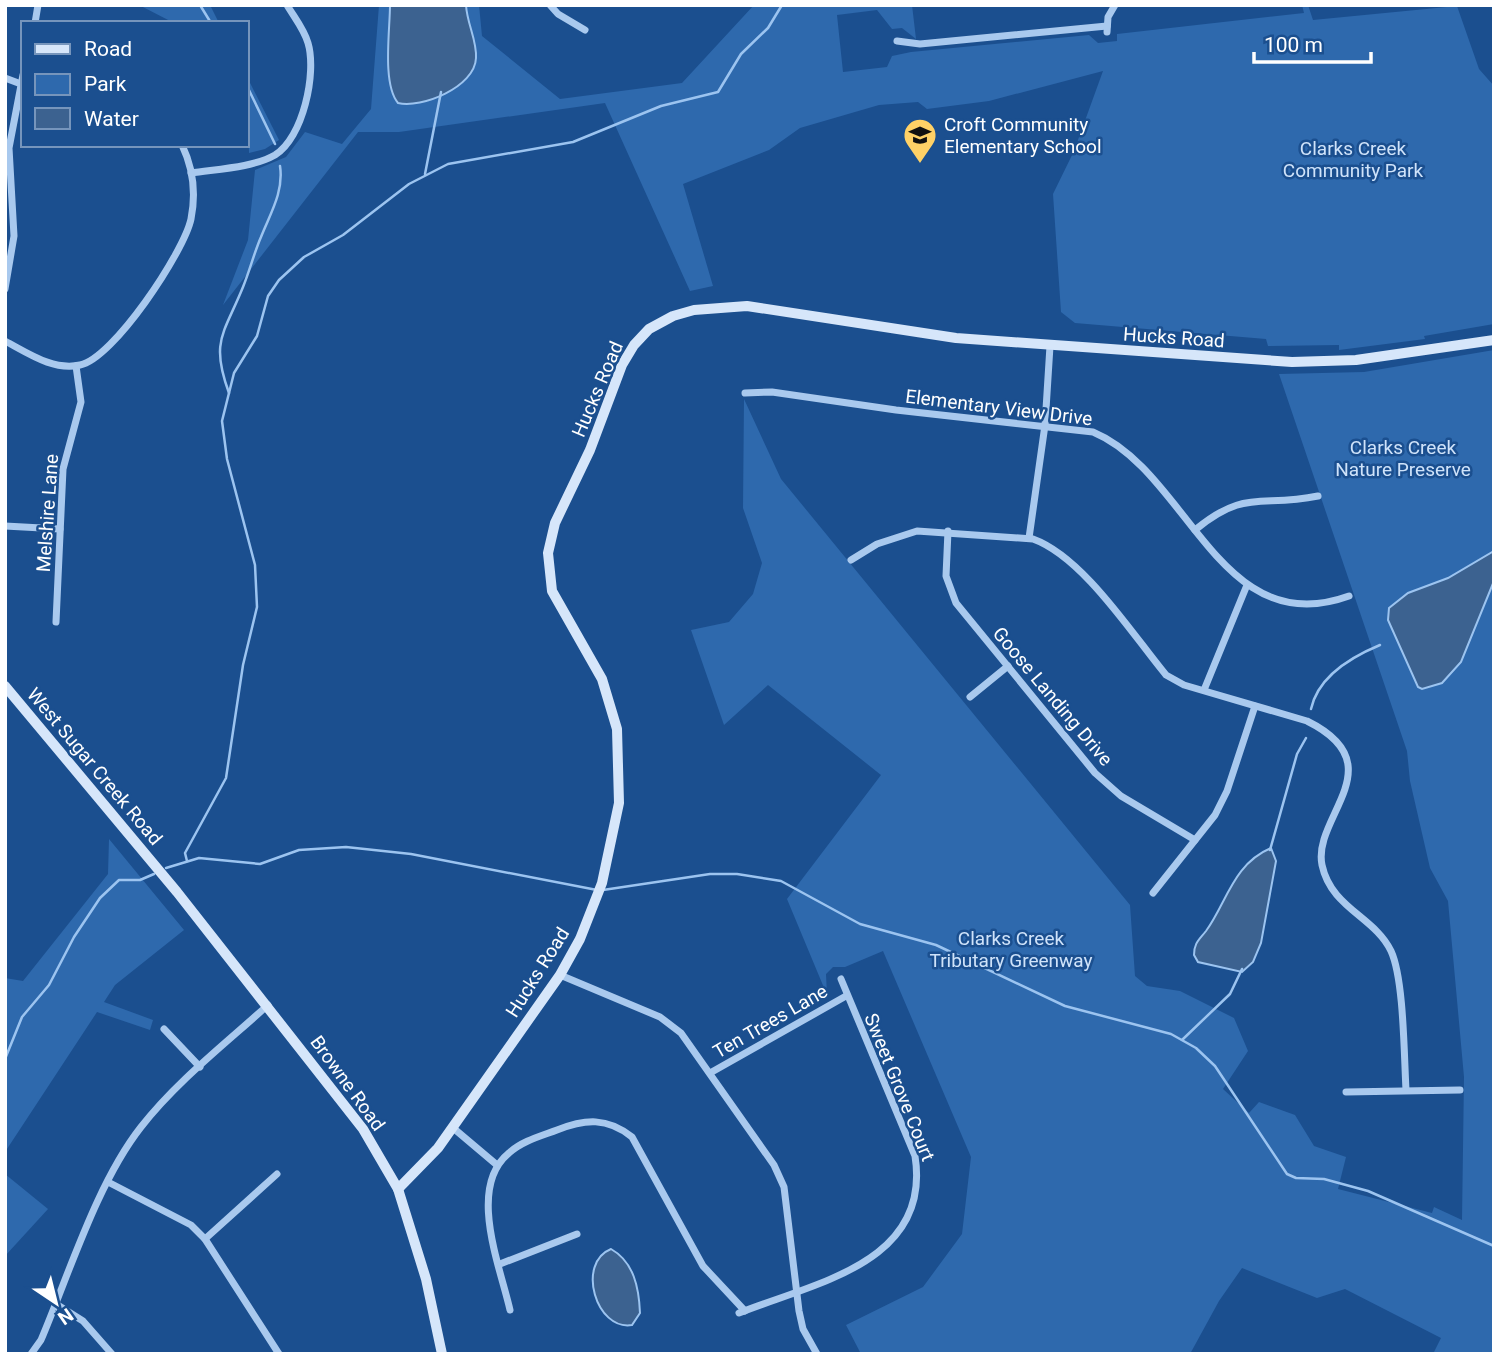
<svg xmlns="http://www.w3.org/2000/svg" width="1499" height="1359" font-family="Roboto,sans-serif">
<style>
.green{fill:#2e69ad}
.water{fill:#3c6290;stroke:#9cc4f0;stroke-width:2}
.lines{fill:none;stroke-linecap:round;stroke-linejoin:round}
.stream{stroke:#9cc4f0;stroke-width:2.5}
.street{stroke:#a9c9ee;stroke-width:7}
.secondary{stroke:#d6e6fa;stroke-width:10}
.labels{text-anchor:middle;stroke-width:5;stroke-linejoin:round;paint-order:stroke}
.poi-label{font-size:19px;fill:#fff;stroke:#1b4f8f;text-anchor:start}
.park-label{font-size:19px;fill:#cfe3fa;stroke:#1b4f8f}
.street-label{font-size:19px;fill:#fff;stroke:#1b4f8f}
</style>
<rect width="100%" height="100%" fill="#1b4f8f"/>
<g class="green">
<polygon points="139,5 210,5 219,23 174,23"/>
<polygon points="379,5 479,5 482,36 560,99 682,83 754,5 912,5 916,39 902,28 892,29 877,10 837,15 843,72 887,67 892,56 911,52 1089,35 1098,43 1117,41 1117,34 1304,13 1302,5 1308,5 1313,20 1457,6 1479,69 1494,86 1494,324 1424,336 1425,339 1339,350 1339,345 1268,346 1266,339 1075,323 1061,312 1053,194 1074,151 1103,71 989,101 927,109 918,102 879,105 800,128 769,150 683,184 713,286 690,291 605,103 399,132 358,132 223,305 248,240 255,170 286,157 305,132 342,144 371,109"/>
<polygon points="247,77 279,140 265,149 249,153"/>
<polygon points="1494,350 1494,1354 1433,1354 1441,1338 1345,1289 1317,1298 1242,1268 1219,1301 1190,1354 861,1354 846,1325 923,1287 962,1234 971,1157 883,951 845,967 833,967 826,974 827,995 787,899 881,775 768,685 724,725 691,630 729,622 753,594 762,563 743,508 744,399 781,479 1130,905 1135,976 1147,986 1180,991 1234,1018 1248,1051 1223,1089 1249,1113 1259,1102 1295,1115 1314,1146 1346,1157 1338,1189 1432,1213 1434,1207 1462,1220 1464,1077 1448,901 1430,868 1410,781 1407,751 1279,374 1364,372"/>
<polygon points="109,839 184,930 115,985 104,1002 153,1020 150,1030 97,1012 5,1152 5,978 23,981 108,874"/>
<polygon points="5,1174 48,1209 5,1256"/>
</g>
<g class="water">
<path d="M390 5H466C467 24 477 40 476 58 475 87 421 109 398 103 382 84 390 30 390 5Z"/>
<polygon points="1494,551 1494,581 1461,662 1442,683 1422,689 1418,687 1388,620 1389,608 1408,593 1448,578"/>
<path d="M1271 848 1276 861 1261 943 1253 962 1242 972 1198 962 1194 955C1194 943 1199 940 1206 931 1227 902 1233 864 1271 848Z"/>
<path d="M611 1249C634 1262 639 1288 640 1313L632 1325C596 1331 576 1263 611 1249Z"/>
</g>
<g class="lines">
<g class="stream">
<polyline points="200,5 211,23"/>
<polyline points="247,86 275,144"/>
<polyline points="425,174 441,92"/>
<path d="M229 393C210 341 224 334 243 287 250 270 254 253 261 237 270 214 284 192 280 166"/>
<path d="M1311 709C1318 677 1351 657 1380 645"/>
<polyline points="1270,850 1297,754 1306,738"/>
<polyline points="187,861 185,853 226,778 243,665 257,607 255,565 227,459 222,421 234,373 257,336 268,296 279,280 304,257 343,235 409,184 448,164 573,142 661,106 718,92 741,54 768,28 782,5"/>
<polyline points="166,868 199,858 260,864 299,850 346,847 411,854 597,890"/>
<polyline points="603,890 710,874 737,874 781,881 860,924 936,945 1065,1006 1171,1034 1196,1048 1215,1066 1287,1174 1296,1178 1324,1179 1368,1191 1494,1246"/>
<polyline points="1182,1040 1230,994 1242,969"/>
<polyline points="5,1059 22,1017 49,985 74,937 100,898 119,880 140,880 154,874"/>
</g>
<g class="street">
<polyline points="550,5 558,14 585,30"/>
<polyline points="35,23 38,5"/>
<polyline points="1107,32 1108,17 1115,5"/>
<polyline points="897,41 920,44 1107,26"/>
<polyline points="5,78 21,84"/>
<path d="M191 173C217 169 252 168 275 155 303 138 317 73 308 43 304 29 294 17 287 5"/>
<polyline points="5,289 14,236 9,148 23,75"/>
<path d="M5 341C28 353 53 371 80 365 113 359 184 252 191 219 196 194 193 168 182 145"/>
<path d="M745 393 772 392 896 410 1093 432C1189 472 1219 643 1349 596"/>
<polyline points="5,526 60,529"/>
<path d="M1195 530C1246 488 1260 508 1318 496"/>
<polyline points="948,531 946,576 956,603 1095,773 1121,796 1195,840"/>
<polyline points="1029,538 1045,425 1050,346"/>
<path d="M851 560 877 544 917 531 1033 539C1083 557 1132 634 1166 675L1184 685 1307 721C1396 765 1312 817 1322 865 1331 908 1375 917 1391 951 1404 979 1404 1056 1406 1090"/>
<polyline points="56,622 63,469 81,402 76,366"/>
<polyline points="1204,690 1247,585"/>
<polyline points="970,697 1008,666"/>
<polyline points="1153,893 1215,815 1227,791 1255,706"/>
<polyline points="560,975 660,1017 681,1033 774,1165 784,1187 799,1311 803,1329 817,1354"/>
<polyline points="164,1029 200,1067"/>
<polyline points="710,1073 846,996"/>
<polyline points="1346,1092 1460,1090"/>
<polyline points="452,1127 497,1165"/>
<polyline points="108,1182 191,1225 205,1239 279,1354"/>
<polyline points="205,1239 277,1174"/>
<polyline points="500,1264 577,1234"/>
<polyline points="56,1304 83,1321 112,1354"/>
<path d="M510 1310C500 1266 467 1187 509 1153 522 1141 541 1136 557 1130 585 1119 607 1117 632 1137L703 1266 745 1311"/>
<path d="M739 1313C814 1283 932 1263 915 1156L841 979"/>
<path d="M31 1354 41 1340C69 1274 97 1183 141 1127 177 1081 225 1044 268 1005"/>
</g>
<g class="secondary">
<polyline points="5,686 177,892 363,1129 398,1189 426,1279 442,1354"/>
<polyline points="398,1189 438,1148 560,975 580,939 602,883 619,803 617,729 602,679 552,591 548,553 555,523 590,450 622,365 634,345 649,329 673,316 694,310 747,306 956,338 1292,362 1356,360 1494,340"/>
</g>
</g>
<defs>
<symbol id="school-pin" viewBox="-11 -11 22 30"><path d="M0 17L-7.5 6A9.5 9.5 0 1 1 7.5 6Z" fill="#ffd166" stroke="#1b4f8f"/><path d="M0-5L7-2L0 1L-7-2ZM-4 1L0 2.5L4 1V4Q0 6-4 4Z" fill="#111"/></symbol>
</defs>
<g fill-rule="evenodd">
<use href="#school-pin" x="901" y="116" width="38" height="52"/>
</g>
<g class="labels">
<g class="poi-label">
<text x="944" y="131">Croft Community<tspan x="944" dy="22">Elementary School</tspan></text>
</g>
<g class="park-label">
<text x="1353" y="155">Clarks Creek<tspan x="1353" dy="22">Community Park</tspan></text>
<text x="1403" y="454">Clarks Creek<tspan x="1403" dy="22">Nature Preserve</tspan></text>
<text x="1011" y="945">Clarks Creek<tspan x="1011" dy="22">Tributary Greenway</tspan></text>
</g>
<g class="street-label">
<text transform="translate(1174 337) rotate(4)" y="7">Hucks Road</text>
<text transform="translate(597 389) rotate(-67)" y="7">Hucks Road</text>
<text transform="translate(999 407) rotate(7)" y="7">Elementary View Drive</text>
<text transform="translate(47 513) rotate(-86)" y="7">Melshire Lane</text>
<text transform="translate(1053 696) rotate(50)" y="7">Goose Landing Drive</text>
<text transform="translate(95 766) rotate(50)" y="7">West Sugar Creek Road</text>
<text transform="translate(537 972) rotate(-58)" y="7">Hucks Road</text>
<text transform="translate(770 1021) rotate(-30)" y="7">Ten Trees Lane</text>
<text transform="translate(348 1083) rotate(54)" y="7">Browne Road</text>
<text transform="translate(900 1087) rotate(68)" y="7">Sweet Grove Court</text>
</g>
</g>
<rect width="1499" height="1359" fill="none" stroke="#ffffff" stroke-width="14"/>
<rect x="21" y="21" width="228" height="126" fill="#1b4f8f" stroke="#7695bc" stroke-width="2"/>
<rect x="35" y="44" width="35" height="10" fill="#d6e6fa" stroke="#7695bc" stroke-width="2"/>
<text x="84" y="56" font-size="21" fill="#ffffff">Road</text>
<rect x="35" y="74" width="35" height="21" fill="#2e69ad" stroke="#7695bc" stroke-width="2"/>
<text x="84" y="91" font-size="21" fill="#ffffff">Park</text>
<rect x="35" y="108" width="35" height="21" fill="#3c6290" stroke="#7695bc" stroke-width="2"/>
<text x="84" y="126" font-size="21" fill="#ffffff">Water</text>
<g transform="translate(56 1303) rotate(145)" stroke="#1b4f8f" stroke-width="5" paint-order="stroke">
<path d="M0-5L12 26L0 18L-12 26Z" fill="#ffffff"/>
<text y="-10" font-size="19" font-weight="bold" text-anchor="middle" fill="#ffffff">N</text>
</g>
<path d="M1254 52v10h117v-10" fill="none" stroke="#ffffff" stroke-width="3.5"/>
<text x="1264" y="52" font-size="21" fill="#ffffff" stroke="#1b4f8f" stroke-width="5" paint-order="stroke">100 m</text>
</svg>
